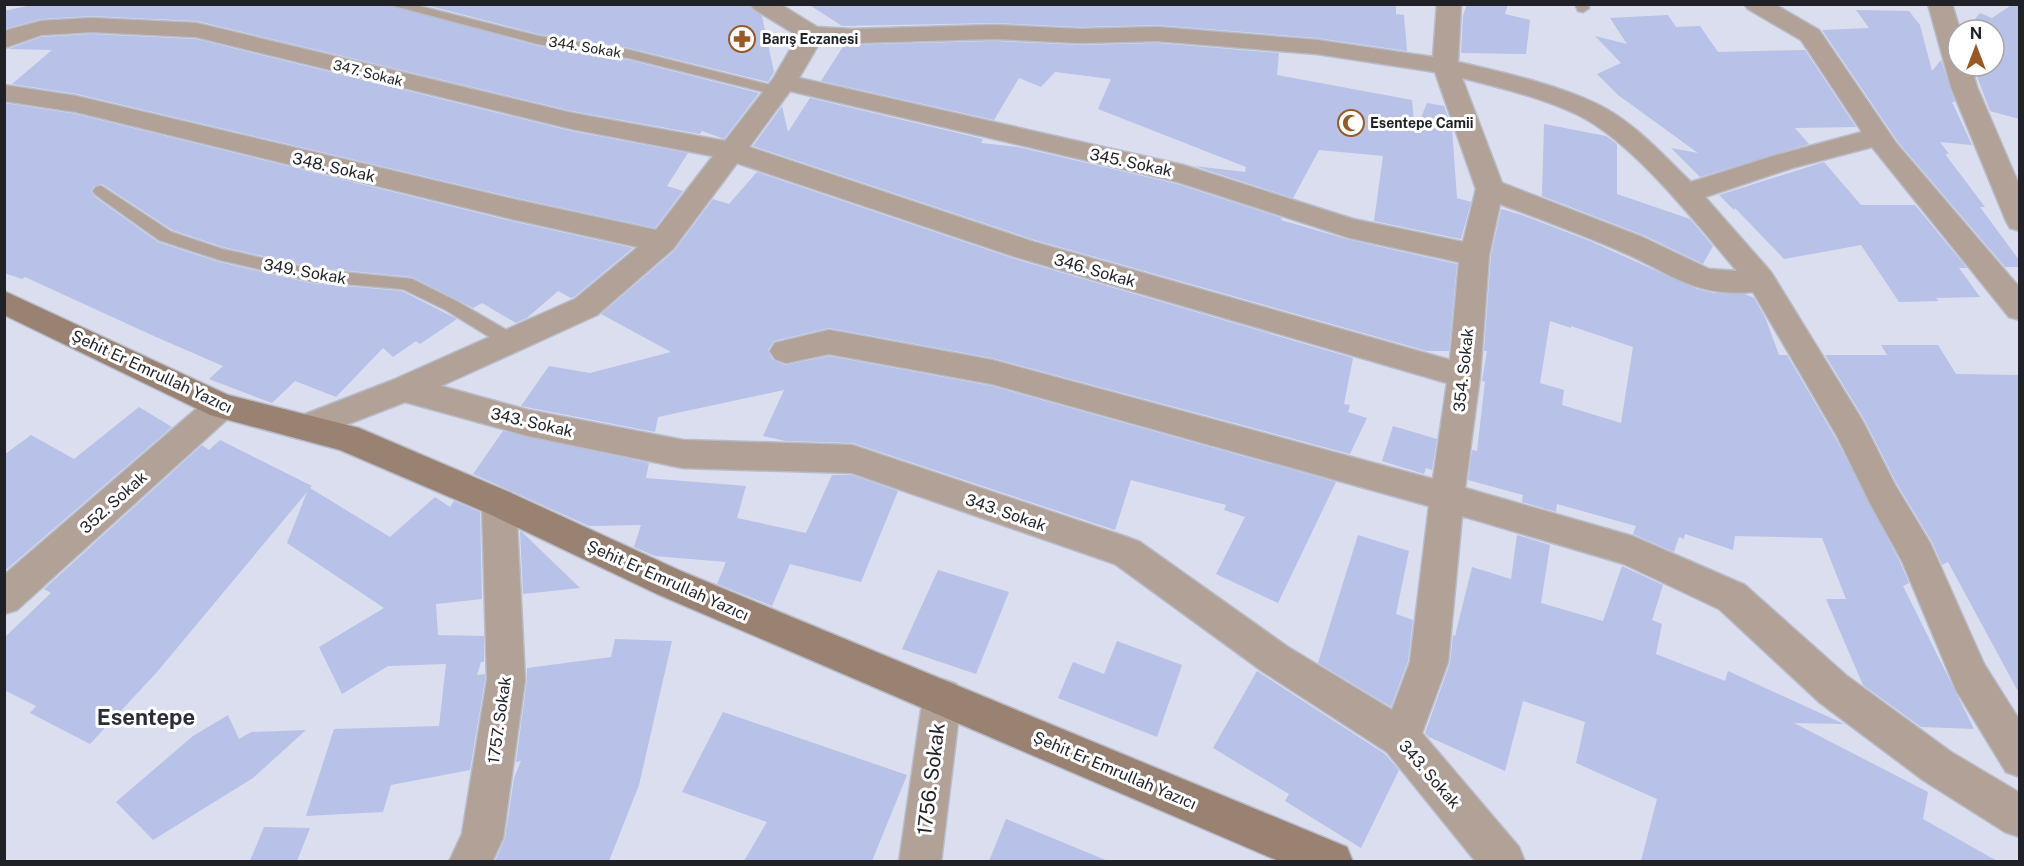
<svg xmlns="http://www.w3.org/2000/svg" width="2024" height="866" font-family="'Public Sans',sans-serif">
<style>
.building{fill:#b8c1e7;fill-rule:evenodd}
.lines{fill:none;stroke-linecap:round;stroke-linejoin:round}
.lane-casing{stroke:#b8bcca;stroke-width:3}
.street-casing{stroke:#b8bcca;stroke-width:3}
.secondary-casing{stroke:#b8bcca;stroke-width:3}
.lane{fill:#b1a196;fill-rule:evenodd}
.street{fill:#b1a196;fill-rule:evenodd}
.secondary{fill:#998272;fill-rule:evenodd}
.labels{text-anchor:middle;stroke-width:6;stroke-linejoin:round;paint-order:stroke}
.far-poi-label{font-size:14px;font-weight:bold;fill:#1f2126;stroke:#fff;text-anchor:start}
.far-street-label{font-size:14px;fill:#1f2126;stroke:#fff}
.street-label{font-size:16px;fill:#1f2126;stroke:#fff}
.near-street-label{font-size:20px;fill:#1f2126;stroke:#fff}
.district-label{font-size:22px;font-weight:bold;fill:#2b2e3a;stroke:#fff}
</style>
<rect width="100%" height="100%" fill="#dadeee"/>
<g class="building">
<polygon points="37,4 385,4 538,46 629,60 759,93 724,139 702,131 700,134 572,111 197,21 91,16 41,19 4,29 4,11"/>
<polygon points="422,4 748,4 762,16 774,72 768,82 629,48 538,34"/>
<polygon points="808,4 1396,4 1396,14 1404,15 1407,51 1317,38 1157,25 1081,27 994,23 842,26"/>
<polygon points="1467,4 1508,4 1505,14 1530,20 1526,54 1461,53 1463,16"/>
<polygon points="2013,4 2019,4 2019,119 1990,111 1973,66 1994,66 1994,30 1966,30 1980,13 1992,18"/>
<polygon points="1856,10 1909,11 1920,25 1932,71 1941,60 1955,102 1952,102 1972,145 1940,142 1949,154 1945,154 1985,207 1980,207 2019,260 2019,267 2005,267 1898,142 1822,30 1869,28"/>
<polygon points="1668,15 1676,27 1700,26 1718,52 1805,50 1856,127 1795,128 1809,144 1700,177 1671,148 1698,153 1618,95 1597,74 1621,63 1595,36 1627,44 1610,18"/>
<polygon points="91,34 196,39 571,131 688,153 667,186 683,191 655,228 512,197 77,94 12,84 52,50 8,49 41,37"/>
<polygon points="994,41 1081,45 1157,43 1279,53 1277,75 1412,100 1415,132 1427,103 1444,106 1452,128 1457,198 1471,202 1461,239 1374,221 1383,156 1319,150 1293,198 1194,166 1245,172 1246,167 1098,109 1111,79 1055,72 1041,87 1019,78 994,120 821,81 844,45"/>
<polygon points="810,98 983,139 981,143 1018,147 1177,184 1282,218 1281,220 1350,240 1457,264 1449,351 1427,351 1035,240 753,146 782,106 788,132"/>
<polygon points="4,103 76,114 511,221 633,248 574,297 571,298 558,291 527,318 516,323 482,303 473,308 412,277 311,267 223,247 172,230 102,184 94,186 91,191 95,197 158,242 219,262 310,283 402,291 457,319 420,344 416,341 393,357 383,348 336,397 295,381 272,403 209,379 223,366 156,337 25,277 22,279 4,273"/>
<polygon points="1544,124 1606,136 1617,144 1617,194 1690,219 1713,246 1703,264 1643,235 1542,196"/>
<polygon points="1824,162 1861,205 1915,205 1967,268 1959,268 1980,297 1936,298 1939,301 1899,302 1861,245 1784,259 1735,208 1734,210 1719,195"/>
<polygon points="757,172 1015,259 1353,358 1344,404 1350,405 1348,412 1367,418 1350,454 992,358 829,328 774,341 768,350 773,360 785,365 829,356 992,386 1336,482 1278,603 1216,574 1245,517 1224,510 1226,505 1131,480 1115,530 853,443 786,441 763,436 784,390 658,417 655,432 521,406 549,366 590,373 671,352 601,314 674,251 713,199 729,204"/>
<path d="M1501 209 1522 215 1590 241 1697 289 1714 293 1745 294 1754 298 1765 317 1779 355H1787L1835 437 1900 562 1909 583 1903 586 1974 729 1921 727 1863 685 1826 599H1846L1822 538 1735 536 1733 550 1685 534 1684 539 1679 537 1674 552 1633 534 1636 526 1557 504 1556 512 1522 502 1523 495 1468 480 1472 450 1477 451 1485 382 1482 381 1487 351H1484L1491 255ZM1550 321 1571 328V326L1633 347 1621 423 1562 405 1564 390 1540 383Z"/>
<polygon points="1881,345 1938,345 1956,374 2019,375 2019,693 1948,562 1942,565 1932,542 1897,484 1864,419 1825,355 1887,355"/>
<polygon points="139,407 172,427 7,569 4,568 4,455 31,435 74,459"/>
<polygon points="1393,426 1437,439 1432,470 1426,468 1424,474 1382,461"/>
<polygon points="503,431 649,463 646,478 746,486 737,518 806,533 832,475 852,475 898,491 861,582 790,564 772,606 717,584 726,562 655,556 634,547 641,525 589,526 473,474"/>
<polygon points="220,440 312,486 310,488 390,537 435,497 450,507 454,501 480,512 482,599 436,604 438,635 484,636 484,662 481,662 477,675 485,674 485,680 470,770 391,785 383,812 306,816 334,729 439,726 446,664 388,666 342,694 319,647 384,608 287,543 307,492 157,672 90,744 30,713 36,706 4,690 4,638 51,593 44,589 202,445 209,450"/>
<polygon points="520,531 523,533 580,588 523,594"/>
<polygon points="1358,535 1409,551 1396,614 1413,620 1408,661 1391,707 1318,663"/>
<polygon points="1517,535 1550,545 1541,603 1603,621 1622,566 1663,585 1652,620 1662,624 1656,654 1725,681 1728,671 1844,724 1794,723 1928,792 1923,819 1997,861 1641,861 1657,799 1576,763 1585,722 1523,701 1505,771 1429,737 1425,733 1450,663 1453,635 1455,636 1472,567 1511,579"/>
<polygon points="938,570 1009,592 976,674 902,649"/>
<polygon points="615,639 672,641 639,785 609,861 495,861 505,838 514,778 521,761 516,762 527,680 527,668 611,657"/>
<polygon points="1117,641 1182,665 1157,737 1058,698 1073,662 1104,674"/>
<polygon points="1257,671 1385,754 1399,770 1361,848 1285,801 1289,794 1213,748"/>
<polygon points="723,712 907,775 872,861 744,861 767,822 682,792"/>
<polygon points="228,715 239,739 251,732 306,730 253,778 153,840 116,802 193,736"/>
<polygon points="1006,819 1108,861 989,861"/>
<polygon points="264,827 310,828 297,861 250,861"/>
</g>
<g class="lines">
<defs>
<g id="lane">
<polygon points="387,4 411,4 538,36 629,50 782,88 784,91 777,95 629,58 538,44"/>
<polygon points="1575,4 1588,4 1589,8 1583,12 1578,11"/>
<polygon points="101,186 171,232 222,249 311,269 412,279 458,302 518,337 520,342 518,347 512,348 506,347 446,310 403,289 311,281 220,260 159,240 96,195 93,191 96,187"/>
</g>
<g id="street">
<path d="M750 4H780L817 27 851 29 994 25 1081 29 1157 27 1317 40 1433 57 1437 4H1461L1458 62C1504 73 1552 83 1595 103 1632 120 1662 154 1691 182L1773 156 1862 132 1801 40 1748 9 1744 4H1774L1819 30 1896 143 2020 288V320L2009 317 1872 147 1792 168 1705 197 1771 272 1862 420 1895 485 1930 543 1984 664 2020 721V777L2006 772 1956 690 1902 561 1871 505 1837 436 1753 292C1692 297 1672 273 1620 251 1581 234 1540 219 1500 204L1489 255 1480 376 1465 488 1632 536 1745 585 1847 676 1951 752 2020 793V837L2005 832 1923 780 1819 702 1719 609 1624 564 1462 516 1448 662 1422 733 1519 847 1525 862H1476L1387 752 1262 671 1115 564 852 473 683 468 528 436 405 402 307 440 295 436 291 427 295 418 393 380 575 299 638 247 512 219 76 112 4 101V85L76 96 512 199 656 230 713 156 572 129 196 37 91 32 41 35 4 48V31L41 21 91 18 196 23 572 113 725 141 773 79 798 36 754 9ZM994 39 1081 43 1157 41 1317 54 1435 72 1476 189 1463 242 1353 219 1183 165 799 78 820 42 851 43ZM1462 78C1501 88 1540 97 1576 114 1633 141 1696 223 1737 271L1709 269 1642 237 1502 183ZM790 91 1178 182 1350 238 1459 262 1450 360 1034 242 749 147ZM737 163 1016 257 1447 383 1433 479 992 360 829 330 775 343 770 351 775 359 786 363 829 354 992 384 1429 506 1410 662 1392 710 1288 647 1140 542 1127 537 852 445 683 440 528 410 441 386 597 315 673 249Z"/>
<polygon points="1928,4 1952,4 1960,30 1958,66 1971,66 1977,87 2020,187 2020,231 2010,228 2006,221 1951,87"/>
<polygon points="221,393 232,397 237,406 232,415 17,610 4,614 4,575 210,397"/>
<polygon points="499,488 511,493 516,503 525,680 503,838 492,862 449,862 462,834 487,680 482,503 487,493"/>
<polygon points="942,679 956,684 961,697 941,862 899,862 923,697 928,684"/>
</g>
<polygon id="secondary" points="4,291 228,395 359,428 511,493 683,572 1347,847 1353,862 1281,862 657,594 487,513 340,450 210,415 4,315"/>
</defs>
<use href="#lane" class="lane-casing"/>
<use href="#street" class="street-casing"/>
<use href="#secondary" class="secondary-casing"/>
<use href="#lane" class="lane"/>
<use href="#street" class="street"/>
<use href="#secondary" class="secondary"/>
</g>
<defs>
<symbol id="pharmacy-ring" viewBox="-11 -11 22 22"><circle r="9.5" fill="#fff" stroke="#995922" stroke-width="1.5"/><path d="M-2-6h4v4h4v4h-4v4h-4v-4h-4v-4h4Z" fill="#995922"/></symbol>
<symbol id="mosque-ring" viewBox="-11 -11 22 22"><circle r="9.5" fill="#fff" stroke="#995922" stroke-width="1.5"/><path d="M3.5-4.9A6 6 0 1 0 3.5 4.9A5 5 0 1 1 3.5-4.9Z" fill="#995922"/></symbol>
</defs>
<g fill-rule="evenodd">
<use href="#pharmacy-ring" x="727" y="24" width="30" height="30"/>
<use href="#mosque-ring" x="1336" y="108" width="30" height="30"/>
</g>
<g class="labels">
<g class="far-poi-label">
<text x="762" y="44">Barış Eczanesi</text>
<text x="1370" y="128">Esentepe Camii</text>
</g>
<g class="far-street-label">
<text transform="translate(585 47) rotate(9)" y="5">344. Sokak</text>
<text transform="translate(368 73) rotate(14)" y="5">347. Sokak</text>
</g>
<g class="street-label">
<text transform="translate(1131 162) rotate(12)" y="6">345. Sokak</text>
<text transform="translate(334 167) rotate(13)" y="6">348. Sokak</text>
<text transform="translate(1095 270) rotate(16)" y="6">346. Sokak</text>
<text transform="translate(305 271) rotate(10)" y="6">349. Sokak</text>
<text transform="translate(1463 370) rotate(-84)" y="6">354. Sokak</text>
<text transform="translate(152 371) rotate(25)" y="6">Şehit Er Emrullah Yazıcı</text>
<text transform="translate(532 422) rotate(13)" y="6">343. Sokak</text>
<text transform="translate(113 502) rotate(-42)" y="6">352. Sokak</text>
<text transform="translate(1006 512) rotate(19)" y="6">343. Sokak</text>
<text transform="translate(668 580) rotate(24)" y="6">Şehit Er Emrullah Yazıcı</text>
<text transform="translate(499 720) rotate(-82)" y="6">1757. Sokak</text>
<text transform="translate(1115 770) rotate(23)" y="6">Şehit Er Emrullah Yazıcı</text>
<text transform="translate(1430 774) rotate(49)" y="6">343. Sokak</text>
</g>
<g class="near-street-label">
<text transform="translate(931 779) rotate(-83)" y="7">1756. Sokak</text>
</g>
<g class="district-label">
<text x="146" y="725">Esentepe</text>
</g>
</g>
<rect width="2024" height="866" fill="none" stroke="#1f2126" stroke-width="12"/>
<g transform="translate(1976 48)"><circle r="28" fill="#ffffff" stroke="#a5a6a8" stroke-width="1.5"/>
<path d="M0-4.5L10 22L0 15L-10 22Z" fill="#995922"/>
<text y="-9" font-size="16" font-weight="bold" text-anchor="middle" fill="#1f2126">N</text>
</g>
</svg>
